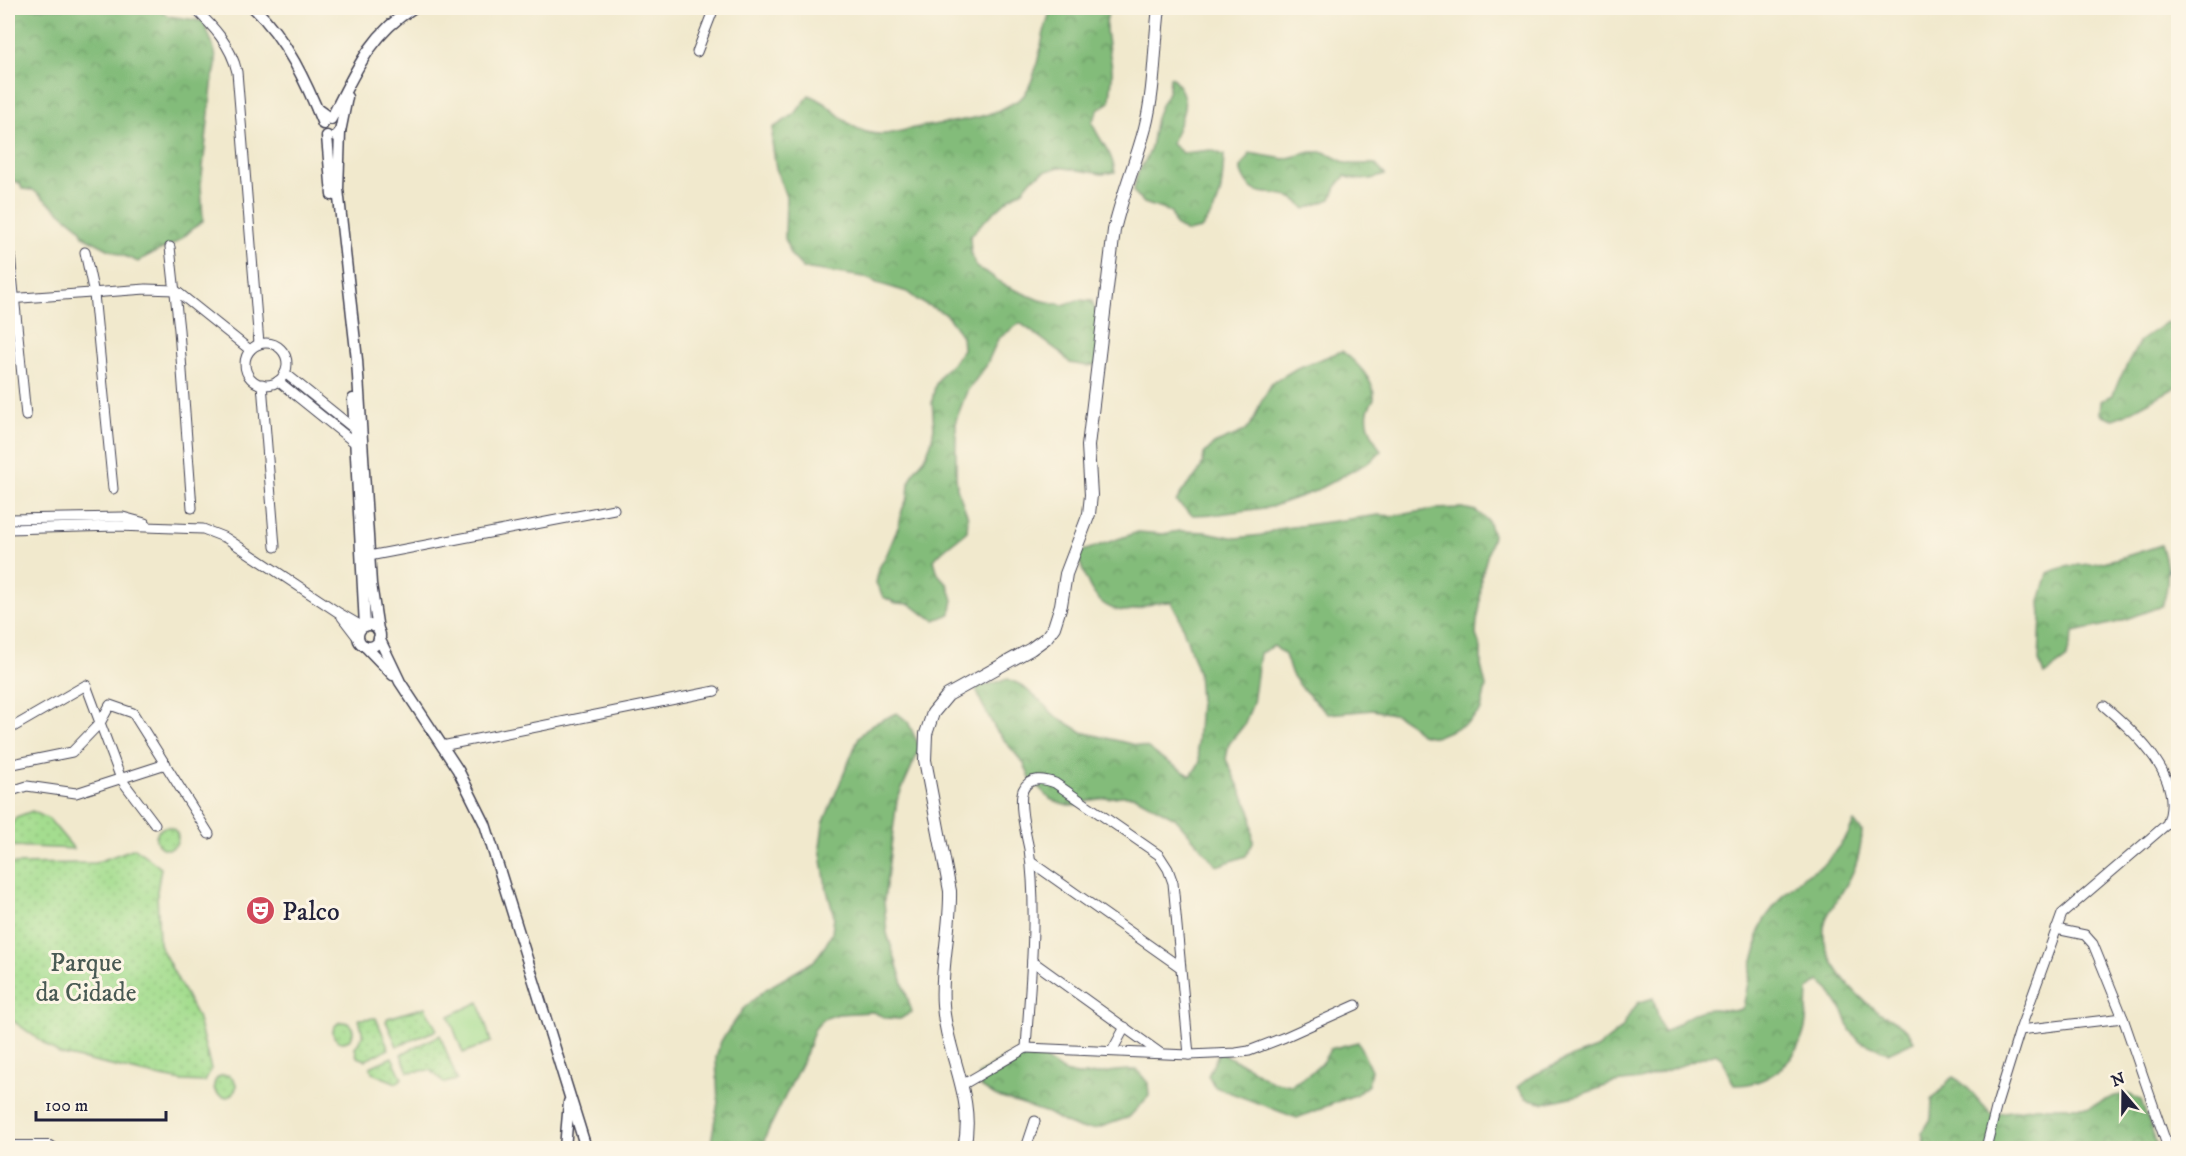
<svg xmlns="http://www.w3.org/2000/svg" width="2186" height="1156" font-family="'IM FELL DW Pica',serif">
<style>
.grass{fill:url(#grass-dots);stroke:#638065;stroke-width:1.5}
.forest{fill:url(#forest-crowns);stroke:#526f5a;stroke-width:1.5}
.pitch{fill:#a4dd8f;stroke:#638065;stroke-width:1.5}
.water{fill:url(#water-ripples);stroke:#346680;stroke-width:1.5}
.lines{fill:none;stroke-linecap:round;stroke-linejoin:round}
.minor-casing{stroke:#414051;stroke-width:11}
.tertiary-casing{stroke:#414051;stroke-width:13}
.secondary-casing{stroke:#414051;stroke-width:14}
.primary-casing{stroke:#414051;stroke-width:16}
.minor{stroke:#fff;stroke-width:9}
.tertiary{stroke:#fff;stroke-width:10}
.secondary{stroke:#fff;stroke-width:12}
.primary{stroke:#fff;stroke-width:14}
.labels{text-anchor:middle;stroke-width:6;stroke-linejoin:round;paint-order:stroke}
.poi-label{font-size:26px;fill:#22223b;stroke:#fcf5e5;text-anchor:start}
.park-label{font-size:26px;fill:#495a54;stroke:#fcf5e5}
</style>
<defs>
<pattern id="grass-dots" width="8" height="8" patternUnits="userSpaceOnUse" patternTransform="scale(1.5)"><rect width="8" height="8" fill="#a4dd8f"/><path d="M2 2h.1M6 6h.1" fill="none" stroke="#8dbd7c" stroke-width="1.8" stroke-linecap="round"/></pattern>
<pattern id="forest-crowns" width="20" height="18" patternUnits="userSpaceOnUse" patternTransform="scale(1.5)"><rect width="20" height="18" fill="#83bc7a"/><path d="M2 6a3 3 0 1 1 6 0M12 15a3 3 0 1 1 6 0" fill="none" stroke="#6b9865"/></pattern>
<pattern id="water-ripples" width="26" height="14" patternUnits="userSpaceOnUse" patternTransform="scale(1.5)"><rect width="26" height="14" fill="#46aac6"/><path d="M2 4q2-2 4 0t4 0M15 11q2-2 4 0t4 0" fill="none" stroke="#3a8aa2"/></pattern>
</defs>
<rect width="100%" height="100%" fill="#fcf5e5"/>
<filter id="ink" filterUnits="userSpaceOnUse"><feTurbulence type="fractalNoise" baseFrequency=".0167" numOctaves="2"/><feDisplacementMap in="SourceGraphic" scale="12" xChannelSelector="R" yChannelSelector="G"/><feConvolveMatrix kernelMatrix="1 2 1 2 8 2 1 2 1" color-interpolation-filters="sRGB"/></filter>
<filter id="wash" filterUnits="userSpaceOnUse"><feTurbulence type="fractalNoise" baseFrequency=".008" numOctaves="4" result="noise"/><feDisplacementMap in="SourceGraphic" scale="24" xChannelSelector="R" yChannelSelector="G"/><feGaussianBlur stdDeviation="1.35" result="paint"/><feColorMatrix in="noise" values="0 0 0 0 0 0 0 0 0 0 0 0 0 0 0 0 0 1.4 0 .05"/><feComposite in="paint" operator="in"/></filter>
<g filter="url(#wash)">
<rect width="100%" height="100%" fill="#f1e9cd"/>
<g class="grass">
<polygon points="32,811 49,819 74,849 8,846 8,831 16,817"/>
<circle cx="167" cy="838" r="11"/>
<polygon points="135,848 161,868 157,891 159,944 197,1016 211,1069 205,1082 183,1081 151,1075 59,1054 8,1017 8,864 95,863"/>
<polygon points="425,1007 437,1030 397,1046 386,1021 388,1018"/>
<polygon points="376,1018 389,1049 366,1060 357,1057 355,1048 363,1036 359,1019"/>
<circle cx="343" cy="1032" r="10"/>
<polygon points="440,1035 457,1080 444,1083 431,1070 408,1072 401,1054"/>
<polygon points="392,1057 402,1078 397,1083 372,1073 370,1067"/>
<circle cx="225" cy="1086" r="11"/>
</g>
<g class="forest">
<path d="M8 8H156L169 16 203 21C210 39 222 58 213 77L201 185 203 221C193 227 186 236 177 242 164 250 150 252 138 262L108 249 83 236 80 228 33 190 22 189 20 183 8 179Z"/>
<path d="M1052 8H1110C1101 27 1110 48 1112 69 1113 79 1110 91 1110 102L1099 109 1092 122C1099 142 1112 150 1115 172L1102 174 1059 167 1044 172 1032 179 1023 190 1011 197 980 225 970 237 971 253 976 267 989 274 1004 285 1039 300 1063 305 1078 300 1092 301 1103 332 1100 364 1087 366 1070 363 1061 353 1020 323 998 339 986 366 967 391 956 420V475L957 488 968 517 967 531C956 541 943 548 934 560L938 574 948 585 953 600 950 614 935 620 922 613 910 604 896 603 883 597 876 583 879 568 887 554 899 525 902 510 908 497 909 483 915 470 925 458 931 443 934 428 932 401 935 386 942 373 952 364 963 349 962 336 946 314 919 301 907 292 877 283 864 277 803 268 790 254 785 239 786 197 776 168 772 142 773 128 795 114 809 95C832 103 842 125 866 132 886 138 900 130 920 127 953 121 983 121 1013 103 1016 101 1021 99 1024 95 1041 71 1039 35 1052 8Z"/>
<path d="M1170 77 1173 78C1195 104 1180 116 1172 144L1183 153 1211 150 1224 155C1222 188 1223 202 1201 229L1187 232 1175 225 1171 212 1144 203 1134 192C1136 170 1141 170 1149 153 1154 140 1153 124 1158 112 1165 94 1169 99 1170 77Z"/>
<path d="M1311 152H1324L1348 164H1375L1385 175C1370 180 1360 182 1345 176L1336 187 1331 199 1305 209C1302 206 1298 201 1294 199 1270 186 1252 205 1240 169L1250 153 1284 159Z"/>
<path d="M2167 322 2178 333C2177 352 2179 368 2178 386L2126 414 2113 419 2100 414 2101 401 2113 395 2119 380 2140 341Z"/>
<path d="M1342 351C1355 361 1375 380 1374 398 1373 402 1369 406 1368 411 1365 424 1375 441 1381 451L1371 461 1313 492 1271 507 1219 514 1192 515 1176 502C1186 480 1202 479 1204 454L1214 444 1245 431 1254 419 1260 404 1272 383 1297 368Z"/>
<path d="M1462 508 1476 511 1488 521 1493 535 1481 578 1480 606 1477 621 1476 635 1481 649V666L1486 686 1481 710 1468 723 1435 737 1420 734 1411 724 1397 715 1373 710 1328 714 1302 688 1292 675 1285 655 1274 646 1260 653 1253 703 1244 725 1229 744 1226 759 1251 813 1253 843 1246 856 1217 866 1175 818 1135 796H1121L1092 800 1078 805H1064L1050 799 1030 778 1024 764 996 730 981 702 976 688 1008 679 1021 685 1045 705 1054 715 1082 732 1148 748 1160 757 1191 776 1200 762 1197 747 1200 702 1198 672 1178 614 1171 602C1164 602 1158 602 1152 604 1143 606 1134 611 1124 611 1093 609 1085 578 1077 553L1138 532 1163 534 1179 531 1206 532 1236 538 1262 535 1277 529 1379 515 1393 516 1435 509Z"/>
<path d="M2161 545C2168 564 2170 586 2162 606L2115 623 2074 632 2066 659 2044 675 2039 661 2041 616 2040 602 2048 573C2066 564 2079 566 2098 563 2120 559 2140 552 2161 545Z"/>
<polygon points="897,713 908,722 920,748 897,800 884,901 887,933 912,1012 900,1019 886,1018 873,1012 838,1014 823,1019 814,1030 807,1052 766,1135 762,1148 710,1148 718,1102 716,1057 721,1041 743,1009 766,989 814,961 825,946 832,933 834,916 826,886 820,847 823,824 859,737 871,725"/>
<path d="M1854 822 1862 831C1861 856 1854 874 1840 895 1836 903 1829 911 1826 919 1815 950 1846 985 1868 1004 1886 1020 1900 1017 1914 1041L1888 1053 1859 1041 1850 1030 1844 1013 1830 991 1819 981 1808 990C1807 1004 1808 1019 1804 1032 1795 1064 1766 1086 1734 1085L1722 1059 1716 1053 1640 1080 1614 1083 1580 1095 1544 1103 1526 1098 1517 1087 1530 1077 1567 1059 1597 1048 1622 1028 1629 1015 1638 1003 1653 998 1663 1033C1677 1025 1693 1010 1710 1009 1722 1008 1732 1014 1743 1008L1752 963 1757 948 1758 934 1764 920 1783 895 1804 876 1826 863 1847 836Z"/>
<path d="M1358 1042 1371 1070 1368 1085 1357 1094 1297 1118 1215 1087 1208 1076 1219 1052 1249 1067 1270 1081 1291 1085C1309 1074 1321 1069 1330 1049Z"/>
<path d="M1027 1054H1040C1078 1091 1093 1068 1137 1070L1148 1083 1149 1096 1129 1117 1095 1129H1081L1065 1123 1048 1113 995 1096 981 1087 979 1074 1004 1059Z"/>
<path d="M1953 1077C1969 1085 1978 1102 1992 1114L2036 1107H2089L2115 1096 2128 1094 2141 1100 2158 1148H1925L1922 1133 1931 1119 1932 1100Z"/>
</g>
<polygon class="pitch" points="479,1002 491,1042 463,1053 449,1016"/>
<polygon class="water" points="2178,508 2178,577 2169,571 2177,535 2172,516"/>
</g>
<g filter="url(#ink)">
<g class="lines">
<defs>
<g id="minor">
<path d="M194 8C213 26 231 45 237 72L259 344"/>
<polyline points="697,52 714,8"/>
<polyline points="8,234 26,416"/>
<polyline points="170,247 179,330 192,508"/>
<polyline points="85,252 94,294 113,489"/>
<polyline points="8,299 146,289 175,290 250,350"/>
<circle cx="266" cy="364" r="21"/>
<polyline points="285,373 357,431"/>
<polyline points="278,381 360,447"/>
<polyline points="262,384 275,547"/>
<polyline points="8,519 123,517 145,523"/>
<polyline points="8,529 117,526 203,529 226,538 339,613 363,627"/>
<polyline points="369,556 614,509"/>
<polyline points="342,617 358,638"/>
<polyline points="8,730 86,685 121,779 155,824"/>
<polyline points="442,746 715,691"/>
<polyline points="8,765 72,752 100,723 110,705 133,713 209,834"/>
<polyline points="8,792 27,786 76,793 166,764"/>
<polyline points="1031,862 1180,967"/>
<polyline points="2056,929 2085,935 2093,944 2123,1018 2168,1148"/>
<polyline points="1032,961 1160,1053"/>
<polyline points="2020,1030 2123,1018"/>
<polyline points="1026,1048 1189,1055 1236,1053 1249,1051 1285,1037 1356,1005"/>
<polyline points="1112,1051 1125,1027"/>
<path d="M962 1085 1026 1048C1030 983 1038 914 1029 849 1026 834 1018 804 1023 790 1029 776 1045 779 1055 783L1159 855 1168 869 1173 883 1189 1055"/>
<polyline points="1026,1148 1035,1121"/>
<path d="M1986 1148 1997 1104 2020 1030 2062 914 2167 824C2186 779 2136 733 2104 706"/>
</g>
<g id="tertiary">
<path d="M254 8C286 38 307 84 323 124"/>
<path d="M317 109 331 119C354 75 369 35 413 8"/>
<polyline points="340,132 338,189 357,360 371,584 378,630"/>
<polyline points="327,136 332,195"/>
<polyline points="336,136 340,132 347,97"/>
<polyline points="353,399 365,626"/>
<circle cx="369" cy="636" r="11"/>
<polyline points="379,638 400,682 458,770 485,824 586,1148"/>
<polyline points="365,646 393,675"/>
<polyline points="565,1148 569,1102"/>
</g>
<path id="secondary" d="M964 1148C976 1098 946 1054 943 1005 940 967 951 929 950 891L925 760 926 734 933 713 948 695 1031 649 1046 638 1054 627 1061 605 1066 574 1089 514 1091 495 1088 446 1114 230C1122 195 1136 162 1145 128 1155 89 1154 47 1159 8"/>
<polyline id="primary" points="12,1148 50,1148"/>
</defs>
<use href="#minor" class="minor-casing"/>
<use href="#tertiary" class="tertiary-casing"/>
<use href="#secondary" class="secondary-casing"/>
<use href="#primary" class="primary-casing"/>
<use href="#minor" class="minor"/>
<use href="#tertiary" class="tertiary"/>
<use href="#secondary" class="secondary"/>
<use href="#primary" class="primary"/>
</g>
</g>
<defs>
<symbol id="theatre-disc" viewBox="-11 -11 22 22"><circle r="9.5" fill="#d1495b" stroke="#fcf5e5"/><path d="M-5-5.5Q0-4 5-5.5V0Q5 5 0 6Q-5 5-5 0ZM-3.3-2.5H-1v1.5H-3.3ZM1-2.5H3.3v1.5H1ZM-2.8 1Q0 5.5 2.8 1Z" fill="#fff"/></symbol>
</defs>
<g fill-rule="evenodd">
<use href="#theatre-disc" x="244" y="894" width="33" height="33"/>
</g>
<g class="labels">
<g class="poi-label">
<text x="282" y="920">Palco</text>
</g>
<g class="park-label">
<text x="86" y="971">Parque<tspan x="86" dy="30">da Cidade</tspan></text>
</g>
</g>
<rect width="2186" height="1156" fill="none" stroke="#fcf5e5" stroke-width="30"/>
<g transform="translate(2123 1093) rotate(340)" stroke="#fcf5e5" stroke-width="4.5" paint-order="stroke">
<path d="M0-4.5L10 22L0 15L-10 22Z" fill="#22223b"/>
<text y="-9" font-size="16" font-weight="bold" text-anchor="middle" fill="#22223b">N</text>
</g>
<path d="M36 1111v9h130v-9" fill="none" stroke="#22223b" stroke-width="3"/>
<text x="45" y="1111" font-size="18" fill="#22223b" stroke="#fcf5e5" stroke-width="4.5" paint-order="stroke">100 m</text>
</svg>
